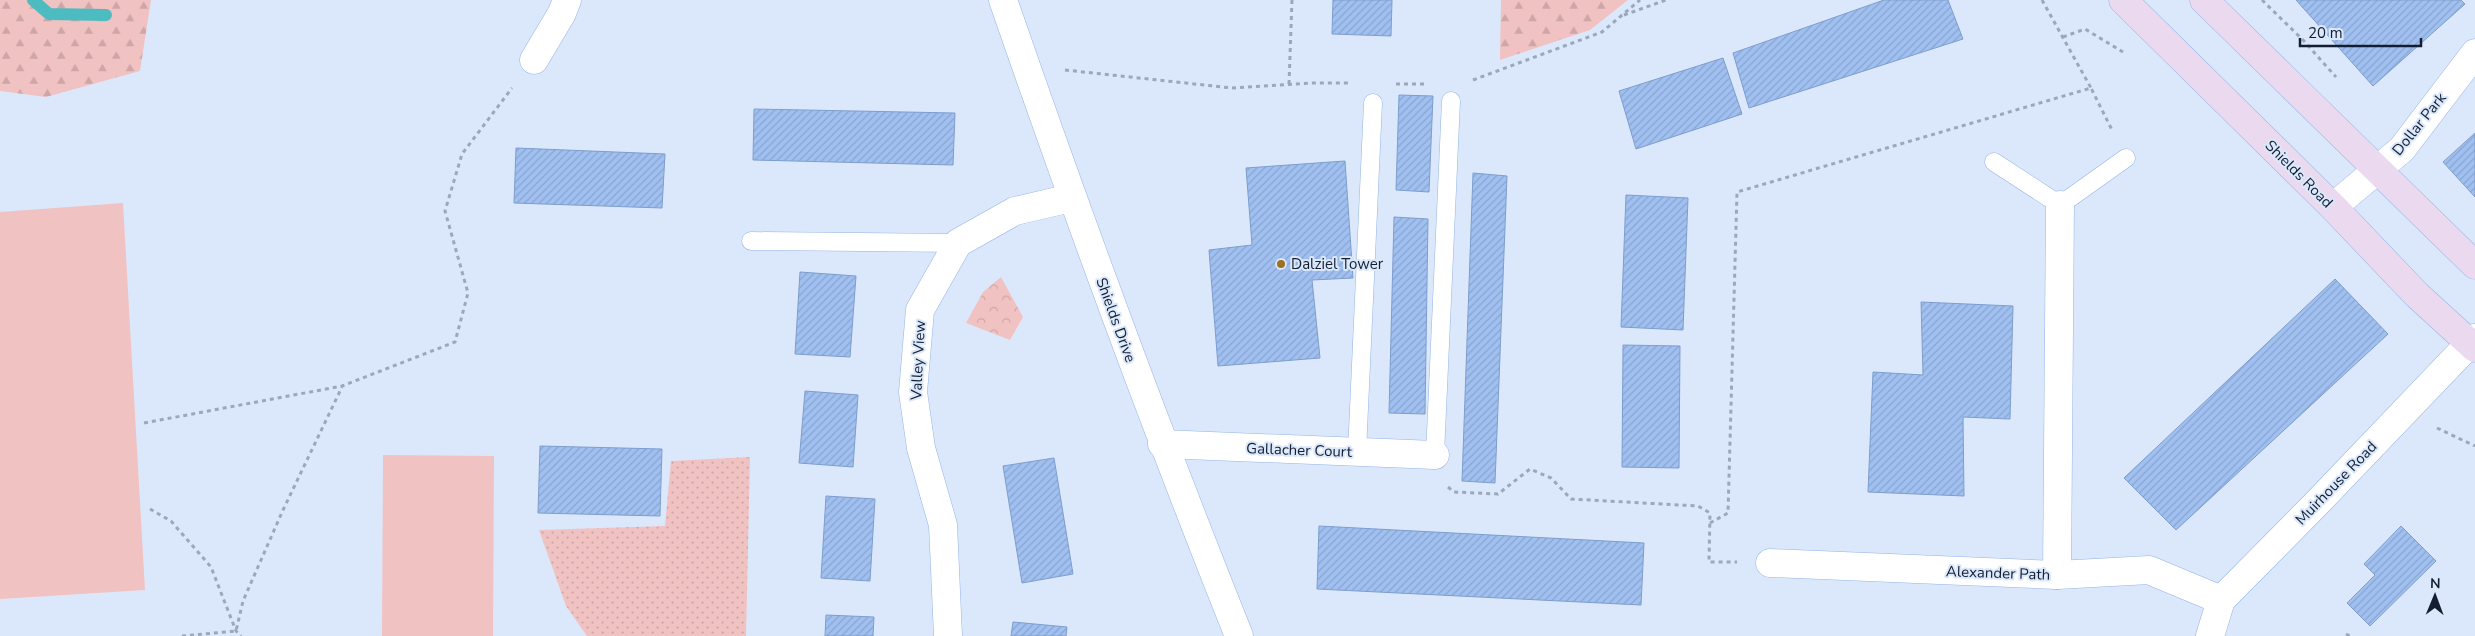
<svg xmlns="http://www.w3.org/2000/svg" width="2475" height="636" font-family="'Nunito Sans',sans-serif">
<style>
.grass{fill:url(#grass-dots)}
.forest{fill:url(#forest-firs)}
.park{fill:url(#park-crowns)}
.pitch{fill:#f1c2c2}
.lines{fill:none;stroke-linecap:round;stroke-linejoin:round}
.stream{stroke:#4dbcc0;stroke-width:12}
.building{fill:url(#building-hatch);stroke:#7e9dcc}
.service-casing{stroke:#94b4e4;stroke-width:19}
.minor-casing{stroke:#94b4e4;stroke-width:29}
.secondary-casing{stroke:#94b4e4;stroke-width:29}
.path{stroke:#9ba8bb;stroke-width:3;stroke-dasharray:4 4;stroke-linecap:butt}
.service{stroke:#fff;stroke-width:18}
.minor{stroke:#fff;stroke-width:28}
.secondary{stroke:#ead9ef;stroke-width:28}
.poi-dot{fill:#9c711f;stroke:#dbe8fc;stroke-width:2}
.labels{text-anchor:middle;stroke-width:4;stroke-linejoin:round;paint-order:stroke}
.street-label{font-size:15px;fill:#131f31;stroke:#dbe8fc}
.poi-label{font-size:15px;fill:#131f31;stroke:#dbe8fc;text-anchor:start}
</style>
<defs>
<pattern id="grass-dots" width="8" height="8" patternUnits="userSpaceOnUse" patternTransform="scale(1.25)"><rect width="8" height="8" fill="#f1c2c2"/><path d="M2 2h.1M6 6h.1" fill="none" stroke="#cea6a7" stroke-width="1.8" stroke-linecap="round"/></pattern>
<pattern id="forest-firs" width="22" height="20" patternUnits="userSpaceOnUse" patternTransform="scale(1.25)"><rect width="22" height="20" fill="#f1c2c2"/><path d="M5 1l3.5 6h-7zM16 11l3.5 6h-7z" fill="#cea6a7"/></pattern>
<pattern id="park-crowns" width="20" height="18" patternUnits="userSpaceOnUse" patternTransform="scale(1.25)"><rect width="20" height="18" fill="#f1c2c2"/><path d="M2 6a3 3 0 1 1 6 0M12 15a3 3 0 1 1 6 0" fill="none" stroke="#cea6a7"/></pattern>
<pattern id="building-hatch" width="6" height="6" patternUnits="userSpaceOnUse" patternTransform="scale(1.25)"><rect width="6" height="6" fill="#a0c0f1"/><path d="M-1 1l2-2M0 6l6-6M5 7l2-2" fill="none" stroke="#89a5cf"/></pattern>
</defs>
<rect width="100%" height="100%" fill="#dbe8fc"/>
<polygon class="grass" points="750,457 746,636 587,636 566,606 539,530 665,526 671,461"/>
<g class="forest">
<polygon points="0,0 151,0 140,71 46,97 0,91"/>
<polygon points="1501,0 1628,0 1590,30 1500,60"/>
</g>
<polygon class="park" points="1001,277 1023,317 1010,340 966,323 983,292"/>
<g class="pitch">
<polygon points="123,203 145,590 0,599 0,212"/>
<polygon points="383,455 494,456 493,636 382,636"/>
</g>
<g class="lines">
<polyline class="stream" points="33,0 49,14 106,15"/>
</g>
<g class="building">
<polygon points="1333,0 1392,0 1391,36 1332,34"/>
<polygon points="1884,0 1948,0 1963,39 1749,108 1733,53"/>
<polygon points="2296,0 2461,0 2465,4 2373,86"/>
<polygon points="1723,58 1742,114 1636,149 1619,91"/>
<polygon points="1399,95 1433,96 1429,192 1396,190"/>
<polygon points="754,109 955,113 953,165 753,160"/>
<polygon points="2475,133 2475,197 2443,162"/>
<polygon points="516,148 665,154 662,208 514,203"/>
<polygon points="1345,161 1353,278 1312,280 1320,358 1218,366 1209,250 1252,245 1246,168"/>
<polygon points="1473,173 1507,176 1495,483 1462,481"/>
<polygon points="1626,195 1688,198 1683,330 1621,327"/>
<polygon points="1394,217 1428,219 1425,414 1389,413"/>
<polygon points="800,272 856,276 850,357 795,354"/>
<polygon points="2335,279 2388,334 2176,530 2124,478"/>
<polygon points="1921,302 2013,306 2010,419 1963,417 1964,496 1868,492 1873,372 1923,375"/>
<polygon points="1623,345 1680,346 1679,468 1622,467"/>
<polygon points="805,391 858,395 853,467 799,463"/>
<polygon points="540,446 662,449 660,516 538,513"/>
<polygon points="1054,458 1073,574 1022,583 1003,466"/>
<polygon points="826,496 875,499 870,581 821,578"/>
<polygon points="1319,526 1644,543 1641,605 1317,589"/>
<polygon points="2401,526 2436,561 2370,626 2347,603 2375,575 2364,564"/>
<polygon points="826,615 874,617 873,636 825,636"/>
<polygon points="1013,622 1067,627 1066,636 1011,636"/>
</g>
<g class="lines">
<defs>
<g id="service">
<polyline points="1994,162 2060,205 2126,158"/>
<polyline points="751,241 958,243"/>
<polyline points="1357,452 1373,103"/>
<polyline points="1435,455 1451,101"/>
</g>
<g id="minor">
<path d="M1003 0C1077 214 1155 426 1239 636"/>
<polyline points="534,60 562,13 567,0"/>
<polyline points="2333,207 2402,149 2475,53"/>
<polyline points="1162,444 1435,455"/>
<polyline points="1770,563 2057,575 2149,570 2221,600"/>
<polyline points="2057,575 2060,205"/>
<polyline points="948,636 943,525 921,448 913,392 920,310 958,243 1015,211 1071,198"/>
<polyline points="2210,636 2221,600 2316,504 2475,338"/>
</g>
<g id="secondary">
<polyline points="2123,0 2333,207 2417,295 2475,348"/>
<polyline points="2204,0 2475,265"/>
</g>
</defs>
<use href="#service" class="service-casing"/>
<use href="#minor" class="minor-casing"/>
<use href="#secondary" class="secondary-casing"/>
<g class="path">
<polyline points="2042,0 2091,88"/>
<polyline points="2262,0 2304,41 2336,77"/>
<polyline points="1624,15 1666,0"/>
<polyline points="2063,37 2085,29 2123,52"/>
<polyline points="1065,70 1232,88 1310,83 1350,83"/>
<polyline points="1473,80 1602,32 1640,0"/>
<polyline points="1289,84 1292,0"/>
<polyline points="1396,84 1428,84"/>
<polyline points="144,423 342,386 455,342 468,293 445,211 462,154 512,88"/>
<polyline points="2437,428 2475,446"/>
<polyline points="1448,487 1454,492 1498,494 1530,469 1551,478 1571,499 1698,506 1710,513 1709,562 1737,562"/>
<polyline points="150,509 171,521 211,567 236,631 241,636"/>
<polyline points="1710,523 1728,513 1737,192 2091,88 2113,132"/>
<polyline points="2346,634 2350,636"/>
<polyline points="182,636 236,631 243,601 283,510 342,387"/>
</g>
<use href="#service" class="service"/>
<use href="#minor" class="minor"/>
<use href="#secondary" class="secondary"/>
</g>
<circle class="poi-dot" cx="1281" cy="264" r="5"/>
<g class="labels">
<g class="street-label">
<text transform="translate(2419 124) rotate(-51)" y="5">Dollar Park</text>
<text transform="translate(2299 174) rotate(45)" y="5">Shields Road</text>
<text transform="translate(1116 320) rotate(70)" y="5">Shields Drive</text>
<text transform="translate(918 360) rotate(-87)" y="5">Valley View</text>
<text transform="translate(1299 450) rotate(2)" y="5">Gallacher Court</text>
<text transform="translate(2336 483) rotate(-46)" y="5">Muirhouse Road</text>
<text transform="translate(1998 573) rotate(2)" y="5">Alexander Path</text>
</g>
<g class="poi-label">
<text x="1291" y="269">Dalziel Tower</text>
</g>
</g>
<g transform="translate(2435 596) rotate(1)" stroke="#dbe8fc" stroke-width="4" paint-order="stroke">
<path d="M0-4L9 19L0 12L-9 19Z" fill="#131f31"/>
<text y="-8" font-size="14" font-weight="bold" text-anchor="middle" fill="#131f31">N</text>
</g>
<path d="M2300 38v8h121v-8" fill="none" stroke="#131f31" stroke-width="2.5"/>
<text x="2308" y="38" font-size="15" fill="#131f31" stroke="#dbe8fc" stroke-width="4" paint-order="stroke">20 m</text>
</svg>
